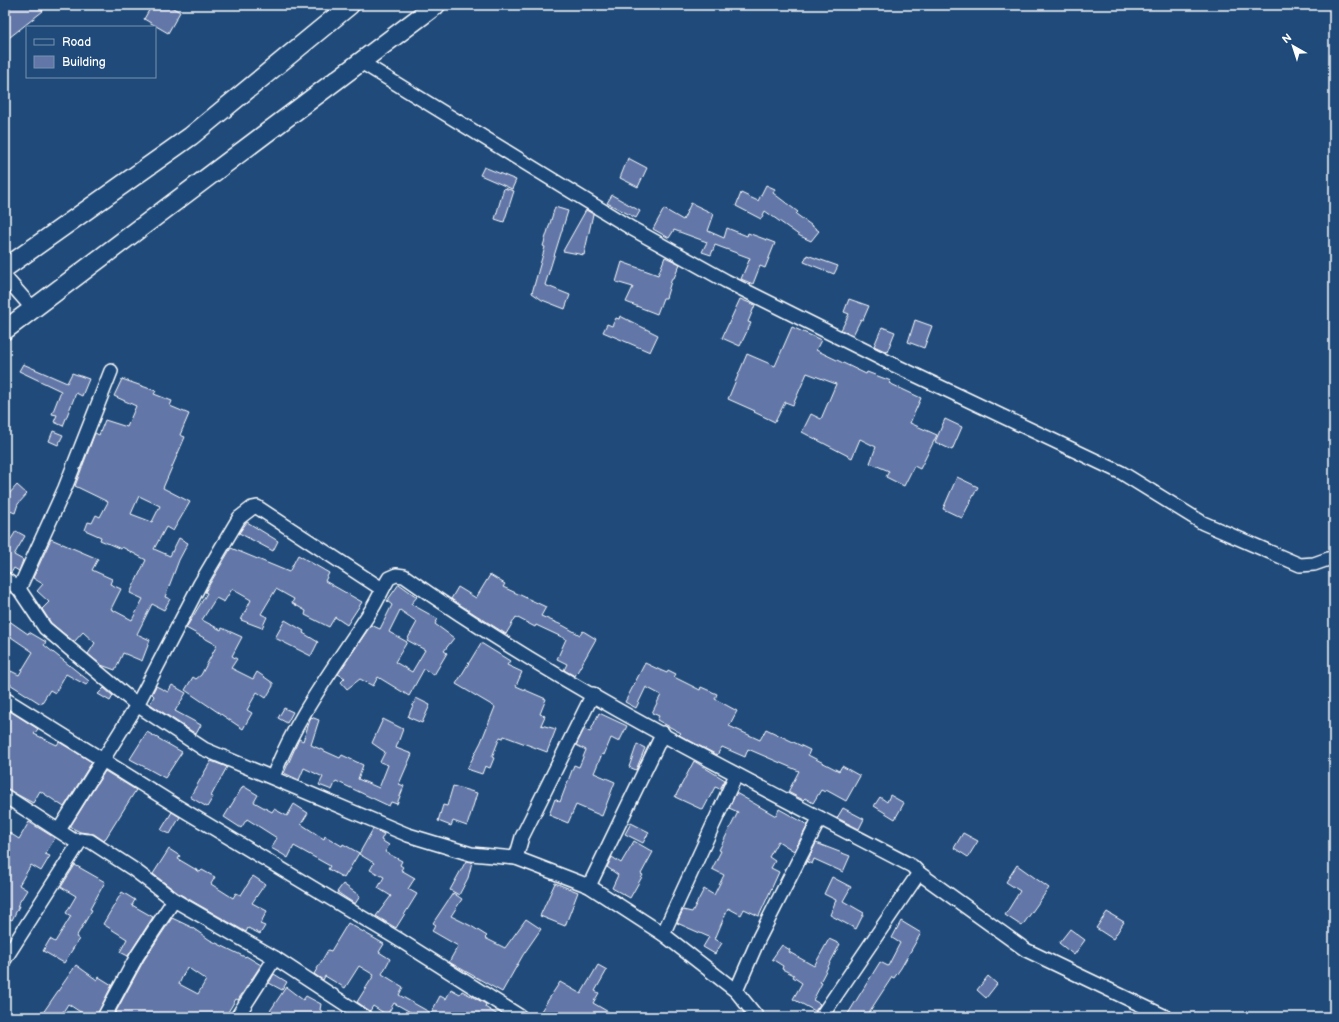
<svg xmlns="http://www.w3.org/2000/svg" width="1339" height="1022" font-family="'Balsamiq Sans',sans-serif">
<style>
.building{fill:#6277a7;stroke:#fff;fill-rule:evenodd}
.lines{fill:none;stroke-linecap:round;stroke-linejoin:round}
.minor-casing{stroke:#fff;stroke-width:16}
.secondary-casing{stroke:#fff;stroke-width:21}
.minor{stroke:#1f4a7a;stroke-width:13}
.secondary{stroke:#1f4a7a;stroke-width:18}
</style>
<rect width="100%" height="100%" fill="#1f4a7a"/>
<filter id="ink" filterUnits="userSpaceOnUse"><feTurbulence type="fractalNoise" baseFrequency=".025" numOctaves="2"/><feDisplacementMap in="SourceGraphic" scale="8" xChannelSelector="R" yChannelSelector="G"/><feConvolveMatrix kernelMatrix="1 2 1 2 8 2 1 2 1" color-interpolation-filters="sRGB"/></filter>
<g filter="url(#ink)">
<g class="building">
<polygon points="5,5 39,5 43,11 5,41"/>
<polygon points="152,5 168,5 180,12 168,33 144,19"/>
<polygon points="628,158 647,168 638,187 620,178"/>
<polygon points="484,167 516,180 512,189 480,175"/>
<polygon points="766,185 775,189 773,193 798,212 796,214 819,231 811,241 800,236 765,211 761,219 736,206 741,193 758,201"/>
<polygon points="504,188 514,191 504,222 495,219"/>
<polygon points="612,195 640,211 636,218 607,203"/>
<polygon points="691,203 714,214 708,231 724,238 727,228 747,236 748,233 775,243 765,268 760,266 753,284 741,279 750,258 715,245 711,255 702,252 707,242 674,230 669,238 653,229 664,209 683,220"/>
<polygon points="555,207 568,211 545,285 570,295 565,309 542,300 532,293 545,247 543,246"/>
<polygon points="586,210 593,214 584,255 563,251"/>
<polygon points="807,255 838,266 834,274 804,262"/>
<polygon points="665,257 680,264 674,278 672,278 666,298 663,298 657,314 626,302 633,287 616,282 622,262 658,275"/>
<polygon points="740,299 755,305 748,322 751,323 740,346 722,338"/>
<polygon points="849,299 869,306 863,320 861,319 853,335 841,330 849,314 844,312"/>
<polygon points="620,316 658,335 650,352 603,332 607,324 612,326 616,318 619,319"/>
<polygon points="915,320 932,326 924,348 908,342"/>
<polygon points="792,327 821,340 816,350 866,374 867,372 891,381 889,383 921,398 910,423 937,435 920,469 914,466 904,486 886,477 889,471 870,463 876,447 860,439 852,458 802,432 811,414 821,419 836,384 807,373 793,405 785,402 775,422 754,412 755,411 728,399 747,354 775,366"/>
<polygon points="882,327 895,332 887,352 874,346"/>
<polygon points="23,364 67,383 72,373 89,379 82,396 76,393 63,426 54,422 57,415 52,414 61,391 19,371"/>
<path d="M122 379 156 391 154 394 172 401 170 406 189 414 180 435 185 437 163 488 190 502 173 531 166 527 154 549 170 556 179 538 188 543 179 560 165 597 170 599 164 610 152 604 137 634 150 640 142 661 123 653 115 670 101 665 88 654 95 643 83 632 74 642 51 623 42 609 49 602 37 591 43 584 33 578 51 539 98 559 92 570 112 579 110 584 121 589 111 609 132 620 143 599 130 593 146 560 122 547 121 549 100 540 101 537 85 530 88 522 92 523 96 515 100 517 108 502 75 486 95 433 99 435 105 420 127 427 136 406 114 396ZM139 496 160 506 152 522 131 514Z"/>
<polygon points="945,419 962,427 952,450 935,442"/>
<polygon points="53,431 63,435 58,445 49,441"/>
<polygon points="957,477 978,487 962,518 943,509"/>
<polygon points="17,485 27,494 18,504 15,513 5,509 5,507 8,495"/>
<polygon points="247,522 278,541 273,551 239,533"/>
<polygon points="16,531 25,536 14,555 23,560 19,571 14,568 11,573 5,571 5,549"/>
<polygon points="231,548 289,572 298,555 329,573 325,581 362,602 347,625 335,617 329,627 305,615 306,611 292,603 294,599 276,589 261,614 267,617 262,628 241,620 251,600 232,589 224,602 216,598 202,620 221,630 222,628 242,637 232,656 237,659 231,668 253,679 257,672 273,683 273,686 266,698 257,692 247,710 252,713 243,729 185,690 193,677 196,679 201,675 217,645 186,628 207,593 205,592"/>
<polygon points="490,575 505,584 503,587 546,607 541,616 564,626 580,635 583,631 596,639 575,676 564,670 567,664 557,659 566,639 536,625 535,627 516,617 506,634 451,599 458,587 476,598"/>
<path d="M399 584 417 597 411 604 438 619 435 624 454 638 444 651 447 653 434 675 424 669 409 696 378 677 373 686 360 679 347 689 341 682 345 678 338 674 371 625 380 629 392 605 387 601ZM400 610 417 622 407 640 425 650 412 672 395 662 407 642 389 632Z"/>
<polygon points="5,618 28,634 29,632 46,642 44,645 89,681 86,685 66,674 55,693 50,690 41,704 5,681 11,671 19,675 33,652 5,633"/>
<polygon points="285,620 304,631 303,633 318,642 311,656 275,638"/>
<polygon points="481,643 510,661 507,665 522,672 516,686 546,699 540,714 545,716 541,725 556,729 547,752 504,736 503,738 500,737 492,757 494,758 490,768 485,766 482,774 467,769 481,742 495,707 456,684"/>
<polygon points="645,663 662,671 667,673 668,670 676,674 674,677 700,690 701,687 717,694 715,699 737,711 729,726 760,740 766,729 810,750 808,755 839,771 842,766 860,776 846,801 826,790 825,792 821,790 813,803 805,798 803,800 788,792 799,771 748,749 745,757 722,747 717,755 679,735 681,733 657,720 659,716 652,713 661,695 646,687 636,708 625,702"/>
<polygon points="172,685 186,693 175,711 201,725 196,734 150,704 154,696 152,694 156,686 168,692"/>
<polygon points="104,688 113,696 110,701 98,694"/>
<polygon points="416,698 430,705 422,723 408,717"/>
<polygon points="5,708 38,729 34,734 57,745 59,742 92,762 64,807 40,791 33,803 5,788 5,749 9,743 5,741"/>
<polygon points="284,708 293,712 287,723 278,718"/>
<polygon points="599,713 627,726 619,742 611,738 604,755 602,754 594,773 615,782 602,816 576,805 568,823 549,815 555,799 560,802 574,765 579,767 586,750 576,745 584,729 590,732"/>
<polygon points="311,717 319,720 311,745 340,758 342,755 363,765 358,779 379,788 388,765 380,762 385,752 372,743 383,719 403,729 396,748 412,754 399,784 404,786 397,804 391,802 389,806 336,781 332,790 319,785 323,777 304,768 299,780 284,773 299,739 303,741"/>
<polygon points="147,732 182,752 165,778 130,759"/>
<polygon points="637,744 645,748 636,770 629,767"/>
<polygon points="211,761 227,767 211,796 213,797 207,807 190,797"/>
<polygon points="694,761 725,780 720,789 715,787 703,810 675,797"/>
<polygon points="105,771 136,790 104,841 94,834 80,832 70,827"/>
<polygon points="243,786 258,795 254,802 272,812 274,809 287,816 294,804 308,813 301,824 324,839 325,836 342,846 343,844 359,853 344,878 328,869 330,866 294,846 288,858 282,854 271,848 277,838 247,819 241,828 224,817"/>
<polygon points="453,786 477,793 467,826 453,821 451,826 438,821 443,805 447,806"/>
<polygon points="736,793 776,816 779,809 808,825 794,851 778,841 769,857 775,861 771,868 779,872 759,916 744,909 741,915 728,908 715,939 722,943 715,954 703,947 709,937 677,923 683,910 692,912 704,889 714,895 724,875 712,869 721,851 719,850 738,812 729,808"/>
<polygon points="890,795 904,803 895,819 874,806 880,797 887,802"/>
<polygon points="843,808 864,819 859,829 837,818"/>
<polygon points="172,812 180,817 170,834 161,830"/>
<polygon points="29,822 55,838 45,854 50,856 41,871 31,865 19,885 27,890 17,906 19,906 12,920 5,917 5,830 19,839"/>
<polygon points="631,823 649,832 643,843 625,834"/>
<polygon points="373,829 384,834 381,840 389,845 385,852 402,861 400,865 403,867 401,870 415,878 408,889 417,894 396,928 376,916 391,896 378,888 384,877 370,870 374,863 359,854"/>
<polygon points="963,833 978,841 968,857 954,848"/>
<polygon points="634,841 653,852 641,874 643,875 630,898 612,888 618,875 607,867 612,857 621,863"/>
<polygon points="816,843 850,856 843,872 814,859 812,864 807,862"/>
<polygon points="169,849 180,856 178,859 200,872 202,870 215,877 211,884 233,898 236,893 241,895 253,876 265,884 252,903 267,911 260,924 265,926 260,934 248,928 246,932 178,893 153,874"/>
<polygon points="466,861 472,862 468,878 459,895 450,890"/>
<polygon points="75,865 105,882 90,909 92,910 76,937 79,939 64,963 43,951 50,939 55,942 71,916 66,913 76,896 61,887"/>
<polygon points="1017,865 1049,888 1022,926 1005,915 1020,891 1006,882"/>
<polygon points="832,877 851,887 843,901 864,913 856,929 830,915 836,900 824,894"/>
<polygon points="555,883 578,892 565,926 540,916"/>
<polygon points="343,884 360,896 355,904 337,892"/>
<polygon points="122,892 135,900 132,905 153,917 128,956 120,952 127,939 103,924"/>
<polygon points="453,893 462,899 451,916 471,926 487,936 485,938 505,948 526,919 541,929 523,955 502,992 449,962 458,946 432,931 436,925 433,923"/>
<polygon points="1107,912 1124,922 1113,939 1096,928"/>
<path d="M172 918 191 927 210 940 245 957 246 956 261 965 238 1000 236 999 225 1017H113L144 960ZM187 967 206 980 198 994 179 984Z"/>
<polygon points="901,921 921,933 901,968 894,978 892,977 866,1017 846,1017 880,962 888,966 900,943 892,938"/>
<polygon points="348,923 384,944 379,952 390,959 382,974 403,987 399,995 431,1013 440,996 446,999 451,989 460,994 462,991 486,1004 485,1007 501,1017 409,1017 412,1013 394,1003 387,1015 373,1006 370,1011 357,1002 374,975 359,966 345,988 325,976 323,980 314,974 328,950 331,951"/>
<polygon points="1070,929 1085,940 1074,955 1059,943"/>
<polygon points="829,939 840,944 820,982 822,983 813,1000 820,1004 815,1011 793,999 802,983 793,977 794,975 782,969 783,966 772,959 782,945 790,950 789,952 814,966"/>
<polygon points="76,965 97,980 99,977 112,985 96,1017 88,1017 68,1004 60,1017 40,1017"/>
<polygon points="598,965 607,970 595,991 599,993 593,1003 617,1017 537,1017 560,982 581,994"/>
<polygon points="274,974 287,982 282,990 269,983"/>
<polygon points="988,976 997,984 986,998 977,990"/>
<polygon points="286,987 303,1000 306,996 321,1004 320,1010 332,1017 266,1017"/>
</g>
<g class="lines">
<defs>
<g id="minor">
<polyline points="361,62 631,228 726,281 892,364 1122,473 1203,523 1300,565 1314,564 1334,557"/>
<polyline points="5,277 33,309"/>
<polyline points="5,579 19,589 45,628 137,705 204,749 408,835 471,854 516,858 589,886 663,934 736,991 757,1017"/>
<polyline points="19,589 65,488 111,371"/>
<polyline points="5,699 175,805 398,939 521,1017"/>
<path d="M273 777C296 716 337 664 372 609 378 599 383 588 389 578L396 575 404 576C563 689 740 776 912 866L919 873 1026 950 1166 1017"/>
<polyline points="5,796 73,840 90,841 133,869 174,900 275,958 365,1017"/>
<polyline points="59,830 137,705 200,584 239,518 252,508 257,507 382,589"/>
<polyline points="516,858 522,837 593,694"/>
<polyline points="589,886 663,733"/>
<polyline points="663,934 736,775"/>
<polyline points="5,959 81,840"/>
<polyline points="736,991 759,938 820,818"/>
<polyline points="104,1017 137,956 174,900"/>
<polyline points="237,1017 275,958"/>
<polyline points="821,1017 919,873"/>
</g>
<g id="secondary">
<polyline points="5,268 191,136 350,5"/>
<polyline points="5,330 436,5"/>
</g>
</defs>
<use href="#minor" class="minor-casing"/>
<use href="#secondary" class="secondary-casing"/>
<use href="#minor" class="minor"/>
<use href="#secondary" class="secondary"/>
</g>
</g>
<rect width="1339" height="1022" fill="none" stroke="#1f4a7a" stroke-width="20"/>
<rect x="10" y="10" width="1319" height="1002" fill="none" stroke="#fff" stroke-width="1.5" filter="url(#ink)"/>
<rect x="26" y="26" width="130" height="52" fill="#1f4a7a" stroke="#7992af"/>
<rect x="34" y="39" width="20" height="6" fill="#1f4a7a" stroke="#7992af"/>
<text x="62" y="46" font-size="12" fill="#ffffff">Road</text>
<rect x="34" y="56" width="20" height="12" fill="#6277a7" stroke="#7992af"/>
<text x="62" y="66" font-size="12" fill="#ffffff">Building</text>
<g transform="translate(1293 46) rotate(321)" stroke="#1f4a7a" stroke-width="3" paint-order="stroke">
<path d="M0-3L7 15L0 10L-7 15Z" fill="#ffffff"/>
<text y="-6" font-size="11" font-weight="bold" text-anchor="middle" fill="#ffffff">N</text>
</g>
</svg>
